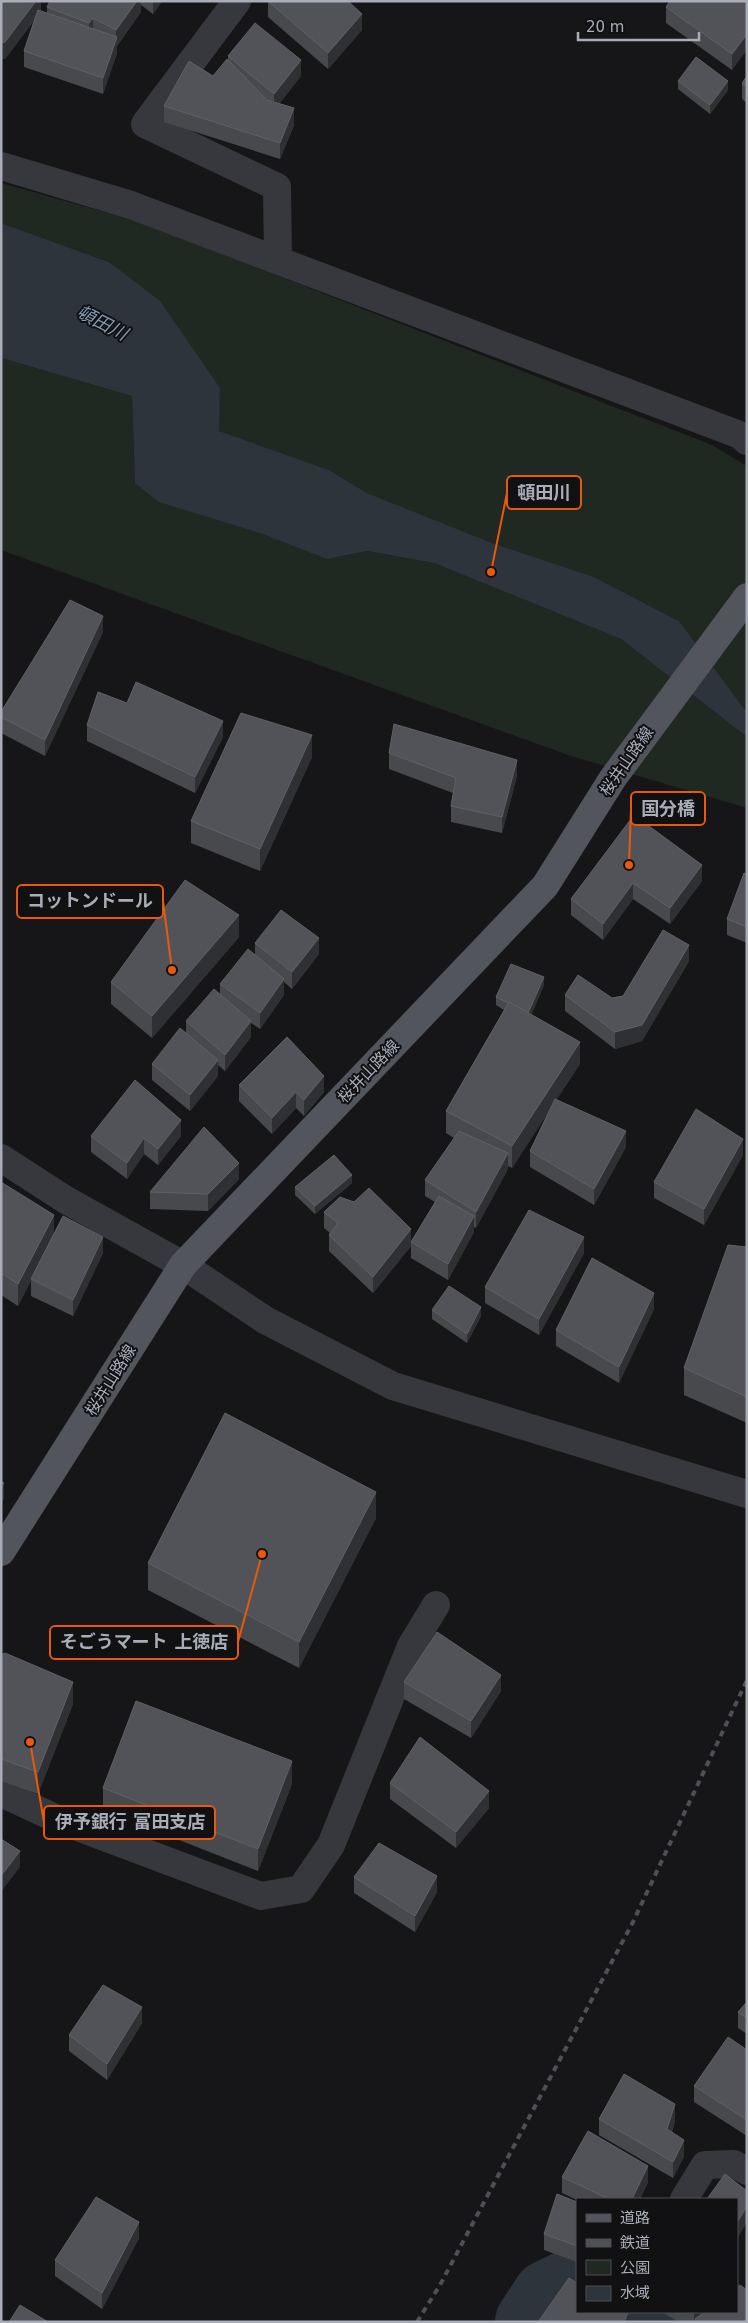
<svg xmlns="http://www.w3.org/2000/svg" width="748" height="2323" font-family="'DejaVu Sans','Noto Sans JP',sans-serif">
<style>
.green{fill:#202822}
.water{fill:#2d343c}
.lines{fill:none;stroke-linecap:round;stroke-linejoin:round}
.river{stroke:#2d343c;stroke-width:72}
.minor{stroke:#37383d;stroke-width:28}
.major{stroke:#53555c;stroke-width:28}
.rail{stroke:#4e5056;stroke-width:4;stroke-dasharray:6 5;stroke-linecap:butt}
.wall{fill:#47494d}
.shaded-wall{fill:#2f3033}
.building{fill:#525359;stroke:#606168}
.labels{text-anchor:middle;stroke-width:4;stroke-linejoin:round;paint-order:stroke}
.street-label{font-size:16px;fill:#a9adb8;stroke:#111113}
.water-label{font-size:18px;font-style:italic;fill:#8199b1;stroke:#111113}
.leader{fill:none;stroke:#e8590c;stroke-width:2}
.callout-dot{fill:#e8590c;stroke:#111113;stroke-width:2}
.callout{fill:#111113;stroke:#e8590c;stroke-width:2}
.callout-label{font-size:18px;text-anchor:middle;font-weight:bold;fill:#a9adb8}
</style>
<rect width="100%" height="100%" fill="#161618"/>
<g class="green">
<polygon points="1,183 140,222 712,445 747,466 747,717 679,621 594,577 492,543 367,493 329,470 218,431 220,388 109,262 1,223"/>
<polygon points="1,358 132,396 135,483 337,557 367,551 434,563 621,639 747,737 747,808 571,756 1,550"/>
</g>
<polygon class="water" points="1,223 109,262 160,301 220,388 219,431 329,470 367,493 492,543 594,577 679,621 747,713 747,737 621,639 434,563 367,551 327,559 263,534 159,502 135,483 132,396 1,358"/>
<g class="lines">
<g class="river">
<polyline points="635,2312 648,2322"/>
<polyline points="531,2322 548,2296 577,2282"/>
</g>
<g class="minor">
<polyline points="237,1 145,124 277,187 278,260"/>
<polyline points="1,166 131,205 740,435 747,441"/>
<polyline points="1,1158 66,1200 183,1265 265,1320 393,1386 747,1494"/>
<polyline points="1,1793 64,1822 261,1896 301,1889 331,1845 411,1646 436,1605"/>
<polyline points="684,2199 705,2165 734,2164 747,2171"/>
</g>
<polyline class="major" points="1,1552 183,1265 545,886 613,778 747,597"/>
<polyline class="rail" points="417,2322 440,2285 633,1922 747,1680"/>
</g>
<g class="wall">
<polygon points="1,1 41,1 41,11 47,13 47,7 50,1 162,1 153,14 141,5 141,12 117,46 117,53 103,94 24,67 24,51 34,20 5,59 1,59"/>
<polygon points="268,1 362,30 328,69 268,17"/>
<polygon points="747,1 732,70 666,23 666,7"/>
<polygon points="228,56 301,76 279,104 294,125 280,159 164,122 164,106 213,76 228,60"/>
<polygon points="747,76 747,103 742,99 742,83"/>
<polygon points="678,81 728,90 710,114 678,89"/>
<polygon points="103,632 45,756 1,733 1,712"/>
<polygon points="127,703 223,737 195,793 87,741 87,725"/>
<polygon points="389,753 517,776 502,833 451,822 451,806 453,793 389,769"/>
<polygon points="312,757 260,871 191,843 191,821"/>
<polygon points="634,815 702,881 670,924 633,899 603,940 571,915 571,899"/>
<polygon points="747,874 747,943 727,935 727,919"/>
<polygon points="239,937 152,1038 111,1004 111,982"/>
<polygon points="255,943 319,954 292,989 284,982 284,995 260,1029 251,1023 251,1037 225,1071 218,1065 218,1076 190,1111 152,1080 152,1064 186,1033 186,1021 220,994 220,984 255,955"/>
<polygon points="689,961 642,1041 615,1049 565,1011 565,995 612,998 623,996"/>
<polygon points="544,985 531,1015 580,1064 556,1100 626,1147 594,1205 530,1167 530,1151 550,1109 512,1168 508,1166 508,1169 476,1228 474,1227 474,1232 448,1280 411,1258 411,1246 373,1293 329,1251 329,1235 330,1233 324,1228 324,1212 411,1242 435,1202 425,1196 425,1180 454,1138 446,1133 446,1111 504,1010 496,1005 496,997"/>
<polygon points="239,1085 324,1092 304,1116 296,1108 272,1134 239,1101"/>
<polygon points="91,1136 181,1136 158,1165 144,1154 127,1179 91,1152"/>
<polygon points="743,1155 704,1225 654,1198 654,1182"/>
<polygon points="239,1179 208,1211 150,1209 150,1192"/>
<polygon points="1,1182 54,1234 103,1253 73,1316 31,1296 31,1280 18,1306 1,1295"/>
<polygon points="352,1183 315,1214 295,1195 295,1187"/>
<polygon points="747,1247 747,1423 684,1395 684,1368"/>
<polygon points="584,1253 539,1335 485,1303 485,1287"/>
<polygon points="654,1309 619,1383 556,1346 556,1330"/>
<polygon points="432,1310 481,1316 467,1343 432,1319"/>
<polygon points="376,1518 299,1668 148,1590 148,1563"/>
<polygon points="1,1655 73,1704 38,1794 1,1781"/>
<polygon points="404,1682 501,1691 471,1738 404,1699"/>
<polygon points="390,1783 489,1808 456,1848 390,1799"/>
<polygon points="292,1784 258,1871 103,1810 103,1788"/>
<polygon points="747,1809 747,1827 746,1827 746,1811"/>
<polygon points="354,1877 437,1892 415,1932 354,1893"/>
<polygon points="747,2002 747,2034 738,2028 738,2012"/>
<polygon points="142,2023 107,2080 69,2051 69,2035"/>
<polygon points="747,2050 747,2136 694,2102 694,2086"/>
<polygon points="599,2119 675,2121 672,2132 684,2156 673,2178 599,2135"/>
<polygon points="562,2177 648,2182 640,2199 577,2199 577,2200 562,2193"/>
<polygon points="577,2202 577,2262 544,2250 544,2234"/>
<polygon points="139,2238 102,2309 55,2276 55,2260"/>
<polygon points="662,2312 704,2312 747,2322 679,2322"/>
</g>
<g class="shaded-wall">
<polygon points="36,1 41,1 41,12 5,59 1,59 1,43"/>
<polygon points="137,1 141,1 141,12 117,46 117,53 103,94 103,78 116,38 116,30"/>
<polygon points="153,1 162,1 153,14"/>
<polygon points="362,14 362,30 328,69 328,53"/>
<polygon points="93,18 93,35 89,40 89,23"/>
<polygon points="747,34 747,50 732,70 732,54"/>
<polygon points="301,60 301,76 274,110 274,94"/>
<polygon points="728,81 728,90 710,114 710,105"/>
<polygon points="294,108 294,125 280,159 280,143"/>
<polygon points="103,616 103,632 45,756 45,740"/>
<polygon points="223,721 223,737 195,793 195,777"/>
<polygon points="312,735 312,757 260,871 260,849"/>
<polygon points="517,760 517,776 502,833 502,817"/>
<polygon points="702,865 702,881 670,924 670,908"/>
<polygon points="633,883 633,899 603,940 603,924"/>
<polygon points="239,915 239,937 152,1038 152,1016"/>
<polygon points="319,938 319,954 292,989 292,972"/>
<polygon points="689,945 689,961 642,1041 615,1049 615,1032"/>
<polygon points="544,977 544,985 528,1023 528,1014"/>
<polygon points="284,979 284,995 260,1029 260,1013"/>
<polygon points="251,1021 251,1037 225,1071 225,1055"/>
<polygon points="580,1042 580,1064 512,1168 512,1146"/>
<polygon points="218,1060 218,1076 190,1111 190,1095"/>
<polygon points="324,1076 324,1092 304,1116 304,1100"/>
<polygon points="296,1092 296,1108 272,1134 272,1118"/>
<polygon points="181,1120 181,1136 158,1165 158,1149"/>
<polygon points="626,1131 626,1147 594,1205 594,1189"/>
<polygon points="144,1138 144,1154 127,1179 127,1163"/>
<polygon points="743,1139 743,1155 704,1225 704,1209"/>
<polygon points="508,1153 508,1169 476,1228 476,1212"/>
<polygon points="239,1163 239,1179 208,1211 208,1194"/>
<polygon points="352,1175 352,1183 315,1214 315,1206"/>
<polygon points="54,1215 54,1237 18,1306 18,1284"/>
<polygon points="474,1216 474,1232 448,1280 448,1264"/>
<polygon points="411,1229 411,1246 373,1293 373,1277"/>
<polygon points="103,1237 103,1253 73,1316 73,1300"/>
<polygon points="584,1237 584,1253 539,1335 539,1319"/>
<polygon points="654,1293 654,1309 619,1383 619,1367"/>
<polygon points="481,1307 481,1316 467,1343 467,1334"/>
<polygon points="4,1483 4,1499 1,1503 1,1487"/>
<polygon points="376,1492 376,1518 299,1668 299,1642"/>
<polygon points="501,1675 501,1691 471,1738 471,1721"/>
<polygon points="73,1682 73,1704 38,1794 38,1772"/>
<polygon points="292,1761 292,1784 258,1871 258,1849"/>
<polygon points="489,1791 489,1808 456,1848 456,1832"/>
<polygon points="20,1851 20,1867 1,1892 1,1876"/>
<polygon points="437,1876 437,1892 415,1932 415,1916"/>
<polygon points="142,2007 142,2023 107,2080 107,2064"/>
<polygon points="675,2104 675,2121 667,2145 667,2129"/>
<polygon points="684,2140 684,2156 673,2178 673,2162"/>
<polygon points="648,2166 648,2182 640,2199 632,2199"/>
<polygon points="747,2206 747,2222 737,2239 737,2223"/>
<polygon points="139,2222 139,2238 102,2309 102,2293"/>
<polygon points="695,2312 704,2312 695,2319 695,2322 694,2322 694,2314"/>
<polygon points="628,2313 628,2322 624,2322"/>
</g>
<g class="building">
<polygon points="1,1 36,1 5,42 1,43"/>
<polygon points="50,1 137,1 116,30 93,18 89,23 47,7"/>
<polygon points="268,1 348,1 362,14 328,53"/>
<polygon points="670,1 747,1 747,34 732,54 666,7"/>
<polygon points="38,10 117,37 103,78 24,51"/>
<polygon points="255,23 301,60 274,94 228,56"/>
<polygon points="696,57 728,81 710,105 678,81"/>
<polygon points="227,59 267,100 294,108 280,143 164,106 189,61 213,76"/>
<polygon points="747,76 747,87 742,83"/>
<polygon points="70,600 103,616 45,740 1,717 1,712"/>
<polygon points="136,682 223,721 195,777 87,725 98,692 127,703"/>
<polygon points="241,713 312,735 260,849 191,821"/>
<polygon points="394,724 517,760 502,817 451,806 456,778 389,753"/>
<polygon points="634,815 702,865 670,908 633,883 603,924 571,899"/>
<polygon points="744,873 747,874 747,927 727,919"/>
<polygon points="185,880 239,915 152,1016 111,982"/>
<polygon points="281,910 319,938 292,972 255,943"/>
<polygon points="663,930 689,945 642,1025 615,1032 565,995 578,975 612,998 623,996"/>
<polygon points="248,949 284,979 260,1013 220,984"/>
<polygon points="511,964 544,977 528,1013 509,1002 508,1003 496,997"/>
<polygon points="214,989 251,1021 225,1055 186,1021"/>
<polygon points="509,1002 580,1042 512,1146 446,1111"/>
<polygon points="180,1028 218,1060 190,1095 152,1064"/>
<polygon points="287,1037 324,1076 304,1100 296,1092 272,1118 239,1085"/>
<polygon points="135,1080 181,1120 158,1149 144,1138 127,1163 91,1136"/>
<polygon points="555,1099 626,1131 594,1189 530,1151"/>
<polygon points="696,1109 743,1139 704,1209 654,1182"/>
<polygon points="204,1127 239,1163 208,1194 150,1192"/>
<polygon points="459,1131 508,1153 476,1212 425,1180"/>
<polygon points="334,1155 352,1175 315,1206 295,1187"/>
<polygon points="1,1182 54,1215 18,1284 1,1273"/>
<polygon points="369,1188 411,1229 373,1277 329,1235 338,1223 324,1212 340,1197 354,1202"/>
<polygon points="439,1196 474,1216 448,1264 411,1242"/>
<polygon points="529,1210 584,1237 539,1319 485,1287"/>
<polygon points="63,1216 103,1237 73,1300 31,1279"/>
<polygon points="728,1245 747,1247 747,1397 684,1368"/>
<polygon points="592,1258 654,1293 619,1367 556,1330"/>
<polygon points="449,1286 481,1307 467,1334 432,1310"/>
<polygon points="225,1413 376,1492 299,1642 148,1563"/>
<polygon points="1,1481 4,1483 1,1487"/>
<polygon points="437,1632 501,1675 471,1721 404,1682"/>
<polygon points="5,1653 73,1682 38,1772 1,1759 1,1655"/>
<polygon points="136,1701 292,1761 258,1849 103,1788"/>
<polygon points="420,1737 489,1791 456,1832 390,1783"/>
<polygon points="1,1839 20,1851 1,1876"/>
<polygon points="379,1843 437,1876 415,1916 354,1877"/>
<polygon points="103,1985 142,2007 107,2064 69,2035"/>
<polygon points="747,2002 747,2018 738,2012"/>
<polygon points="728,2037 747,2050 747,2120 694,2086"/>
<polygon points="624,2074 675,2104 667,2129 684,2140 673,2162 599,2119"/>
<polygon points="588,2131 648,2166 632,2199 609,2199 562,2177"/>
<polygon points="725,2174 747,2191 747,2206 737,2223 737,2199 707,2199"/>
<polygon points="557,2194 577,2202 577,2246 544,2234"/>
<polygon points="96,2197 139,2222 102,2293 55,2260"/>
<polygon points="569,2278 577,2283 577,2312 626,2312 628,2313 624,2322 538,2322"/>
<polygon points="740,2285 747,2290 747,2322 697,2322 695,2319 705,2312 737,2312 737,2287"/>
<polygon points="20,2305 48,2322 9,2322"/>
</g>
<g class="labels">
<g class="street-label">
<text transform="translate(626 761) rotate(-55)" y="6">桜井山路線</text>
<text transform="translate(368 1071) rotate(-46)" y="6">桜井山路線</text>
<text transform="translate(110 1380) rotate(-58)" y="6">桜井山路線</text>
</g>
<g class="water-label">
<text transform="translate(102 323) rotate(27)" y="6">頓田川</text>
</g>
</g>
<path class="leader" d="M491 572L507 493M629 865L631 809M172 970L163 901M262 1554L238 1642M30 1742L44 1822"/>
<g class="callout-dot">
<circle cx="491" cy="572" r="5"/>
<circle cx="629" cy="865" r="5"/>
<circle cx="172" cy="970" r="5"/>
<circle cx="262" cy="1554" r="5"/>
<circle cx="30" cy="1742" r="5"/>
</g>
<g class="callout">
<rect x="507" y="476" width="74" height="33" rx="5"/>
<rect x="631" y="792" width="74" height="33" rx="5"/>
<rect x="17" y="885" width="146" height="33" rx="5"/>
<rect x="50" y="1626" width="188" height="33" rx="5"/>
<rect x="44" y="1806" width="171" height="33" rx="5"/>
</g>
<g class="callout-label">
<text x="544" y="499">頓田川</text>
<text x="668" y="815">国分橋</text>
<text x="90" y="907">コットンドール</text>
<text x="144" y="1648">そごうマート 上徳店</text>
<text x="130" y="1828">伊予銀行 富田支店</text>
</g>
<rect width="748" height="2323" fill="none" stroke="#a9adb8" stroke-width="5"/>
<rect x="576" y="2198" width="162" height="115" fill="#111113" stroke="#4e4f55"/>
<rect x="586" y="2214" width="25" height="8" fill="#53555c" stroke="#4e4f55"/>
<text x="620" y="2223" font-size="15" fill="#a9adb8">道路</text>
<rect x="586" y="2239" width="25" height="8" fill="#4e5056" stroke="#4e4f55"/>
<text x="620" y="2248" font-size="15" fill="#a9adb8">鉄道</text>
<rect x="586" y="2260" width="25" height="15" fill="#202822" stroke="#4e4f55"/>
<text x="620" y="2273" font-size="15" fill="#a9adb8">公園</text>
<rect x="586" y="2286" width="25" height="15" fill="#2d343c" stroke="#4e4f55"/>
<text x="620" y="2298" font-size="15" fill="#a9adb8">水域</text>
<path d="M578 32v8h121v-8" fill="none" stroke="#a9adb8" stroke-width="2.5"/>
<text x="586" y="32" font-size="15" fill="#a9adb8" stroke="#111113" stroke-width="4" paint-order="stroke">20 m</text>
</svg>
